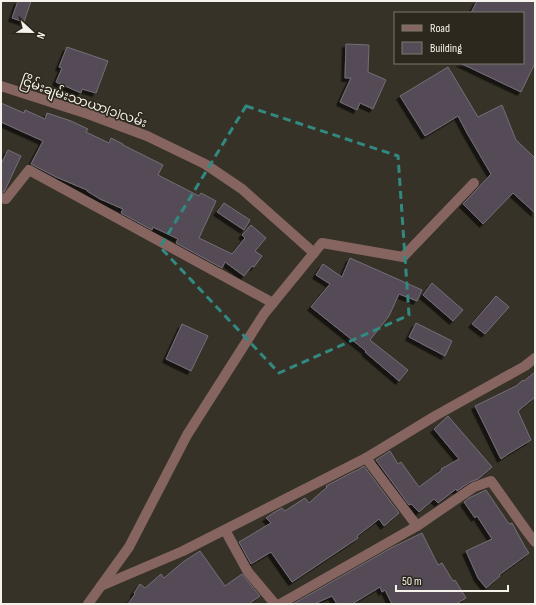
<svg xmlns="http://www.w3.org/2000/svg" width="536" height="605" font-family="'Sofia Sans Condensed','Noto Sans Myanmar',sans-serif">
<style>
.building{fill:#544c56;stroke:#756d78;filter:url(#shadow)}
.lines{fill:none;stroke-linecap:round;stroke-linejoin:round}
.minor{stroke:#866561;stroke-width:10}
.marked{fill:none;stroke:#328981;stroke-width:3;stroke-dasharray:8 5;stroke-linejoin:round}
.labels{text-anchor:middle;stroke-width:3;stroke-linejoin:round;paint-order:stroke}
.street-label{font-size:13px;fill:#f5f2eb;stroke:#2d281d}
</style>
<defs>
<filter id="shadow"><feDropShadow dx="-3.5" dy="3.5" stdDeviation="0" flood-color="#0009"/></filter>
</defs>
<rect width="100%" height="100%" fill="#373227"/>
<g class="building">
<polygon points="18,1 31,1 24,22 12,18"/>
<polygon points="477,1 535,1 535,63 521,92 460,63 523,63 523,13 471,13"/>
<polygon points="346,44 369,45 368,72 386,80 373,109 360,103 357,110 340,102 351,78 345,78"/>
<polygon points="67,47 108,61 96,93 82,89 81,93 56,82 62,68 59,67"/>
<polygon points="448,67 478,117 502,105 516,140 535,158 535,213 513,193 483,224 463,204 491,174 467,133 458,116 425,136 400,96"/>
<polygon points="1,103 24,113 25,110 45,119 47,113 71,121 88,129 86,132 109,143 111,138 123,144 123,145 163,165 158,175 199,196 201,193 216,201 199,238 232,254 245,238 242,235 251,225 266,238 255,251 262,256 254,267 252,266 244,276 225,262 222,268 176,243 178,239 153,227 152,230 121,213 123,209 100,199 87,191 87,190 56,177 31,164 43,141 1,122"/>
<polygon points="8,150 21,156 4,192 1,192 1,164"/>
<polygon points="224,203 250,220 244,230 217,212"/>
<polygon points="350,258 422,290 417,301 399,294 389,316 370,340 408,370 399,381 365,352 366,351 311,307 330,284 316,275 323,264 342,277"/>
<polygon points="432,283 463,310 453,321 423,295"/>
<polygon points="496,296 509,307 485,334 472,324"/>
<polygon points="416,323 452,341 445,356 409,337"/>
<polygon points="182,324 208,336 191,371 166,359"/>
<polygon points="535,372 535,397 518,411 531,440 508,454 501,459 475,406 516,386 523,380 524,381"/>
<polygon points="448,416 492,467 478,479 470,482 457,491 456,489 438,503 434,499 419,512 411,504 409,505 376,460 390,451 398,464 401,462 419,487 442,470 441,469 459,459 434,429"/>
<polygon points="364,466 399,513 384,526 379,519 357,536 358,538 292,582 271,552 251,564 239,542 271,523 266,518 273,513 282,508 285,511 305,498 309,503 327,487 326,486 355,471 356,471"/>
<polygon points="486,490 509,524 512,523 525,547 529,553 499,575 500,576 486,588 478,578 466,551 492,539 477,516 475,518 464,502 469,498"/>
<polygon points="422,533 438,565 442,563 453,581 455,580 466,598 456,604 392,604 385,590 382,592 380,587 352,604 337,604 332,596 314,604 293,604 391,548"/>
<polygon points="200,551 225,586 242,574 260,596 249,604 128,604 135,594 134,593 140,584 145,588 161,574 164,578 183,562"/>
</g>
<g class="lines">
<g class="minor">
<polyline points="1,86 88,114 147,136 205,164 242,189 314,253"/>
<polyline points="1,198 6,199 29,170 273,303"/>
<polyline points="366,458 435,416 525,366 535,358"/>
<polyline points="417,526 474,487 491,481 528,533 535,542"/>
<polyline points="225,530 248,572 275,604"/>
<polyline points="101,586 183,551 366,458 417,526 280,604"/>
<polyline points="88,604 129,547 187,435 264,314 322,243 403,257 474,183"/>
</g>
</g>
<path class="marked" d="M246 106 398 156 409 315 279 373 160 247Z"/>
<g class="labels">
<g class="street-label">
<text transform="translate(84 101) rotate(19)" y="5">ငြိမ်းချမ်းသာယာ(၁)လမ်း</text>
</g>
</g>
<rect width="536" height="605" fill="none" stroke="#f5f2eb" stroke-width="4"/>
<rect x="394" y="12" width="130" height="52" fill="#2d281d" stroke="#7d796f"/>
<rect x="402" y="25" width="20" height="6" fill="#866561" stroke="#7d796f"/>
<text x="430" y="32" font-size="12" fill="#f5f2eb">Road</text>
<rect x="402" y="42" width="20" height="12" fill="#544c56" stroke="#7d796f"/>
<text x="430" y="52" font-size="12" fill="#f5f2eb">Building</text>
<g transform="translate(32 32) rotate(112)" stroke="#2d281d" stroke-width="3" paint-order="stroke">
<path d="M0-3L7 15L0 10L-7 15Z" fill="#f5f2eb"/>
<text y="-6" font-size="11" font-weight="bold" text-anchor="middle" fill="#f5f2eb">N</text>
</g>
<path d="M396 585v6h112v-6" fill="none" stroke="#f5f2eb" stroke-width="2"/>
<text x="402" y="585" font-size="12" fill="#f5f2eb" stroke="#2d281d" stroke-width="3" paint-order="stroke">50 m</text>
</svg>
